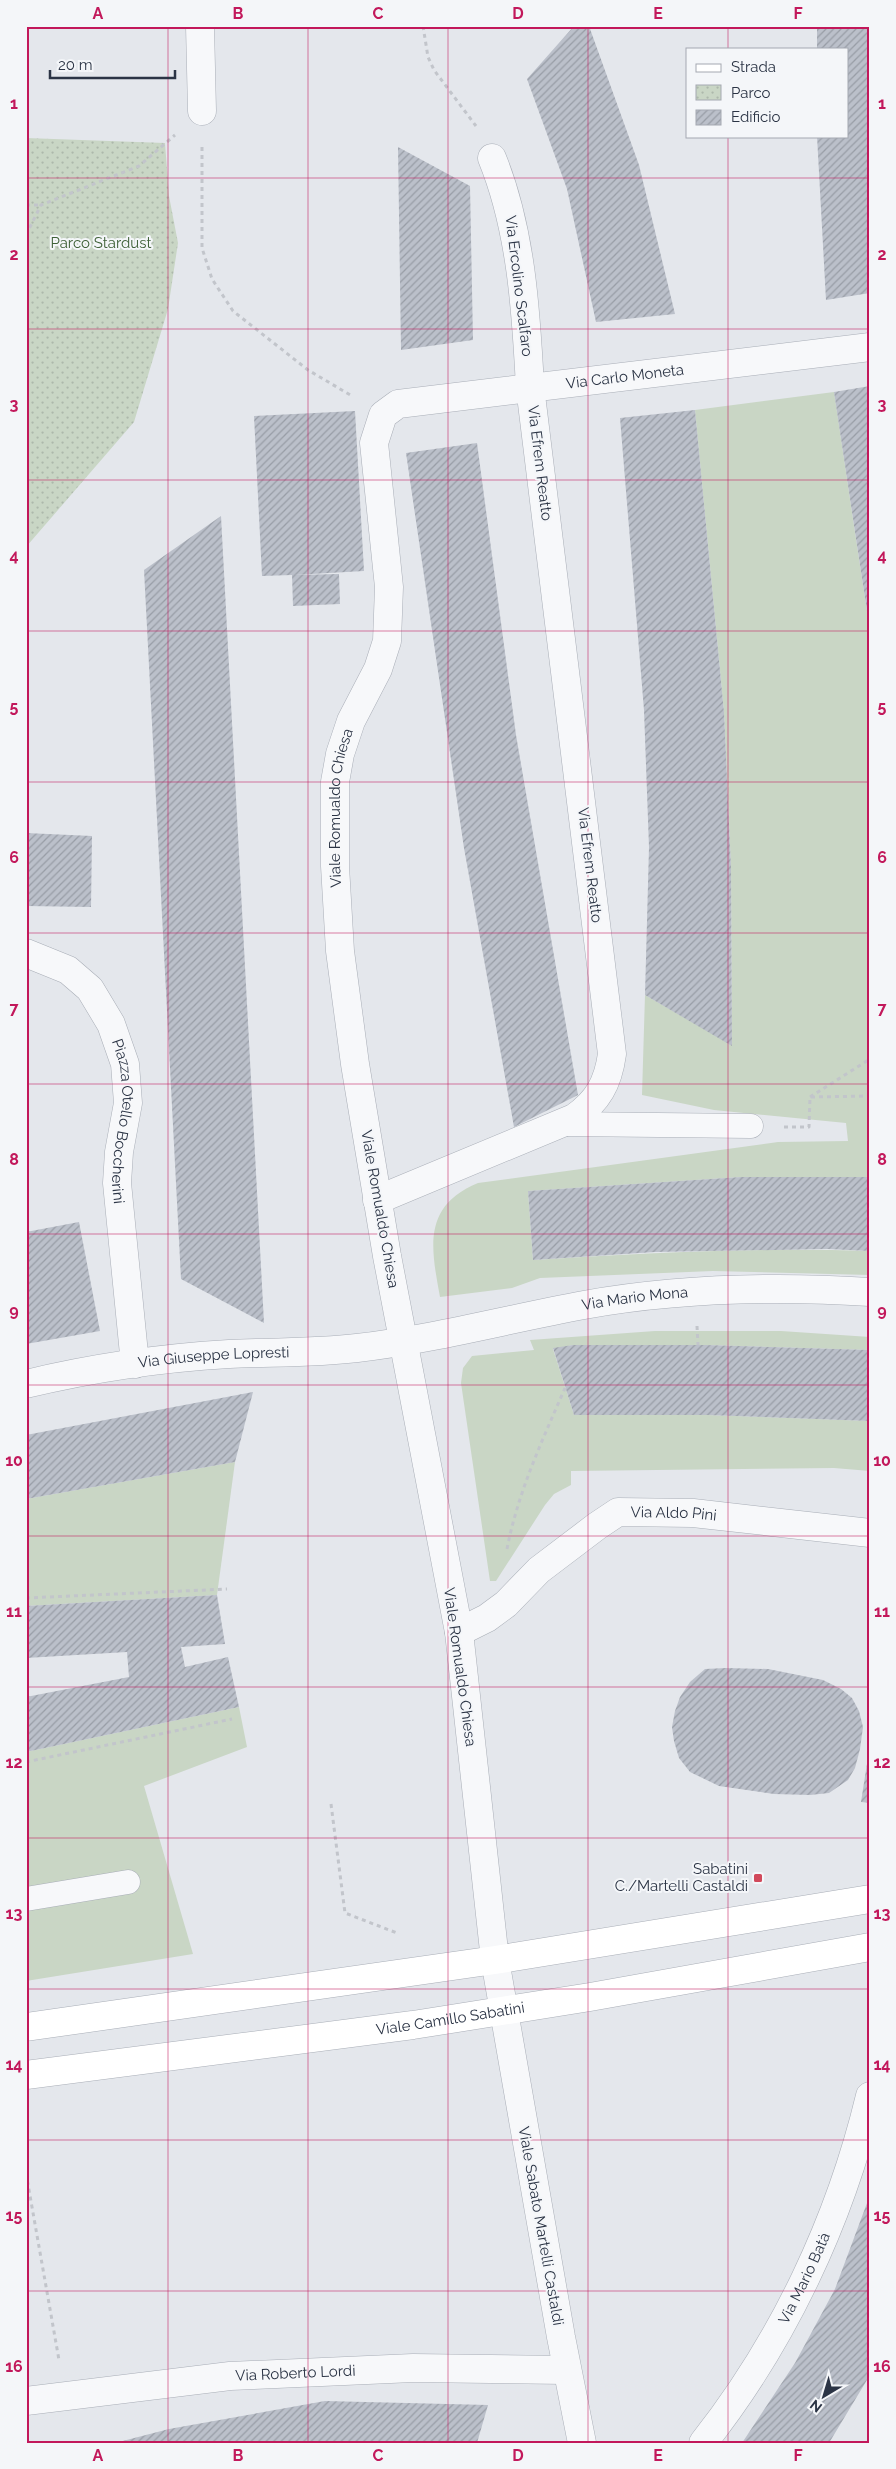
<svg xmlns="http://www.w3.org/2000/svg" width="896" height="2469" font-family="Raleway,sans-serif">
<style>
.grass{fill:#c9d6c5}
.park{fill:url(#park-dots)}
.building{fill:url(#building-hatch)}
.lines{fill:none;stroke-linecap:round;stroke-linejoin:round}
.lane-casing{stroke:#a9aeb7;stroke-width:25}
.street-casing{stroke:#a9aeb7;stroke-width:29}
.secondary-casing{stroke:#a9aeb7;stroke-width:29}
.path{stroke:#c2c5cb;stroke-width:3;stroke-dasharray:4 4;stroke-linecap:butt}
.lane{stroke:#f7f8fa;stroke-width:24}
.street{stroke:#f7f8fa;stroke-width:28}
.secondary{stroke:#fff;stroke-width:28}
.grid{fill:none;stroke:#c2185b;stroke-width:1;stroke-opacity:0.55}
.poi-dot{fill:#d1495b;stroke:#f4f6f9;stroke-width:2}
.labels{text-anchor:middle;stroke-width:4;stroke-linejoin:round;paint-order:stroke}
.park-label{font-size:15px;fill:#3f6138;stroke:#f4f6f9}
.street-label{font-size:15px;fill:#2b3445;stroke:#f4f6f9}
.poi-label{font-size:15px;fill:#2b3445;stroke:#f4f6f9;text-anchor:end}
.neatline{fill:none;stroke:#c2185b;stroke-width:2}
.grid-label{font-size:16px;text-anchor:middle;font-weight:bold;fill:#c2185b}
</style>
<defs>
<pattern id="park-dots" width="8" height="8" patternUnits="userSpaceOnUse" patternTransform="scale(1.25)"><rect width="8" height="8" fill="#c9d6c5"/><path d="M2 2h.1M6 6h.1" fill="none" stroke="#adb8ab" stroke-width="1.8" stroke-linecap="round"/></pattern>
<pattern id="building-hatch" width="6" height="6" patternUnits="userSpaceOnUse" patternTransform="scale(1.25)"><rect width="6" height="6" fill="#bbc0ca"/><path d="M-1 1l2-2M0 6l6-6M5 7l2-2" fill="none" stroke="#989da6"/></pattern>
</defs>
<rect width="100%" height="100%" fill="#e4e7ec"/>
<g class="grass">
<path d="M834 392 870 632V1177H741L528 1191 533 1260C645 1253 757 1247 870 1251V1275L713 1271 540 1278 512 1288 440 1297C431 1248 422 1206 478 1183L778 1142 848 1141 846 1123 714 1110 642 1095 645 995 732 1045 731 867 724 712 695 410Z"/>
<polygon points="655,1331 781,1331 870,1337 870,1350 706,1345 573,1345 553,1349 574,1415 707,1415 870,1421 870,1471 834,1468 571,1471 571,1485 554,1494 545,1505 496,1581 490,1581 461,1383 463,1368 472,1356 534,1350 530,1340"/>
<polygon points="235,1462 217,1595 26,1606 26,1499"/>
<polygon points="239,1707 247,1747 144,1786 193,1954 26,1981 26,1752"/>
</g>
<polygon class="park" points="26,138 165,143 169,196 178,243 168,309 134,422 26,547"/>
<g class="building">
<polygon points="574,26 589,26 639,165 675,314 596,322 567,189 527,79"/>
<polygon points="817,26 870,26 870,293 826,300 817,136 847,136 847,49 817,49"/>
<polygon points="398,147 470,186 473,340 401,350"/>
<polygon points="870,386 870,625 869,625 834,392"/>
<polygon points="695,410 724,712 731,867 732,1046 645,995 649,847 644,710 620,418"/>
<polygon points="355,411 364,571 294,575 339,574 340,604 293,606 292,575 262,576 254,416"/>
<polygon points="477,443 516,735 578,1095 514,1127 464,848 406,453"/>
<polygon points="221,516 264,1323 181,1279 144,570"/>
<polygon points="26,833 92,836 91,907 26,906"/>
<polygon points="741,1177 870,1177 870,1251 827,1249 655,1252 533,1260 528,1191"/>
<polygon points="79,1222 100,1331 26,1344 26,1232"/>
<polygon points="573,1345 706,1345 870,1350 870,1421 707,1415 574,1415 553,1348"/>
<polygon points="253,1392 235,1462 26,1499 26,1435"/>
<polygon points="217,1595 225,1644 181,1647 185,1667 228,1657 239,1707 26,1752 26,1697 129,1677 127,1652 26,1658 26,1606"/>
<polygon points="726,1668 768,1669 823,1680 841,1689 852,1698 859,1711 863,1727 860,1749 855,1768 848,1780 829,1793 810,1795 774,1794 719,1786 690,1772 679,1758 674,1741 672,1727 675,1711 680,1697 690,1682 705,1669"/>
<polygon points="869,1751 870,1751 870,1803 861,1802"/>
<polygon points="870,2195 870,2375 829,2443 742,2443 795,2363 835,2289"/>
<polygon points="325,2401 488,2405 477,2443 115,2443 169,2429"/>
</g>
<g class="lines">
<defs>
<g id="lane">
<polyline points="565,1124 751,1126"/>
<polyline points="26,1899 128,1882"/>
</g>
<g id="street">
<polyline points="200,26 202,111"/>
<path id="s1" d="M26 953 68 970 90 989 111 1024 125 1064 128 1103 119 1152 117 1183 135 1364"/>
<path d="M377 1200 574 1118C598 1101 608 1083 612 1054L530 387C526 310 521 229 492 158"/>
<path id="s2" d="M26 1384C92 1368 161 1358 229 1354 272 1352 315 1353 357 1348 434 1339 508 1319 584 1305 679 1288 774 1286 870 1292"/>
<path id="s3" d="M459 1632 487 1618 506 1604 539 1570 597 1526 618 1512 693 1513 870 1533"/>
<path id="s4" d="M26 2401 230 2376 413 2368 566 2370"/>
<path id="s5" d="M582 2443 561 2337 495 1960 459 1632 387 1256 355 1064 340 951 335 866V782L340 754 351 721 378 669 387 641 389 587 374 443 383 415 398 404 870 347"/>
<path id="s6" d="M703 2443C783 2342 840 2221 870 2096"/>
</g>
<g id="secondary">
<polyline points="26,2027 495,1960 870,1899"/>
<path id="s7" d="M26 2075 413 2025 590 1997 870 1947"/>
</g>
</defs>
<use href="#lane" class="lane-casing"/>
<use href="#street" class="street-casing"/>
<use href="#secondary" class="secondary-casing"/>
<g class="path">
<polyline points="423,26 428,57 434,70 476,126"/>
<polyline points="202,147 202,248 212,279 233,311 308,370 352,396"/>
<polyline points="26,205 41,205"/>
<polyline points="26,235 41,205 139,166 175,135"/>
<polyline points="810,1097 870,1059"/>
<polyline points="784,1127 809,1127 810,1097 870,1096"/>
<polyline points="697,1326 698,1345"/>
<path d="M507 1549C518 1492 542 1441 565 1388"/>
<polyline points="26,1598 227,1589"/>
<polyline points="26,1762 232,1719"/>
<polyline points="331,1804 345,1913 397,1933"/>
<polyline points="26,2173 59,2360"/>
</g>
<use href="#lane" class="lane"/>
<use href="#street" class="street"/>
<use href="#secondary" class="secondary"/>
</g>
<path class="grid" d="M168 26V2443M308 26V2443M448 26V2443M588 26V2443M728 26V49M728 136V2443M26 178H870M26 329H870M26 480H870M26 631H870M26 782H870M26 933H870M26 1084H870M26 1234H870M26 1385H870M26 1536H870M26 1687H870M26 1838H870M26 1989H870M26 2140H870M26 2291H870"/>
<rect class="poi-dot" x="753" y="1873" width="10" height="10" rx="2.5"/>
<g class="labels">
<g class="park-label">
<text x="101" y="248">Parco Stardust</text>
</g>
<g class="street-label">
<text transform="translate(519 286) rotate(83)" y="5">Via Ercolino Scalfaro</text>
<text dy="5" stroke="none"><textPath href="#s5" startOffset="2308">Via Carlo Moneta</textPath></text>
<text transform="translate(540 463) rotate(83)" y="5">Via Efrem Reatto</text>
<text dy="5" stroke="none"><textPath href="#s5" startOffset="1656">Viale Romualdo Chiesa</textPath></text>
<text transform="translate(590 865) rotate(83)" y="5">Via Efrem Reatto</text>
<text dy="5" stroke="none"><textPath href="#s1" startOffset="215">Piazza Otello Boccherini</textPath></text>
<text transform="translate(380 1209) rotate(80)" y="5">Viale Romualdo Chiesa</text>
<text dy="5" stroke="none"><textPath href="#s2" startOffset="616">Via Mario Mona</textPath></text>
<text dy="5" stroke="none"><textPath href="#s2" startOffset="190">Via Giuseppe Lopresti</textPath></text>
<text dy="5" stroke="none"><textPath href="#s3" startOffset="256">Via Aldo Pini</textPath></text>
<text transform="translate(460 1667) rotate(82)" y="5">Viale Romualdo Chiesa</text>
<text dy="5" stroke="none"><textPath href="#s7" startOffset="428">Viale Camillo Sabatini</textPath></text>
<text transform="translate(541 2226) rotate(80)" y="5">Viale Sabato Martelli Castaldi</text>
<text dy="5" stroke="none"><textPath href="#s6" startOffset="194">Via Mario Batà</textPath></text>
<text dy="5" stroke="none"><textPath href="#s4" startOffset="271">Via Roberto Lordi</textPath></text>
</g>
<g class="poi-label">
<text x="748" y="1874">Sabatini<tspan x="748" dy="17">C./Martelli Castaldi</tspan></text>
</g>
</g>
<rect width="896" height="2469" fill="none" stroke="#f4f6f9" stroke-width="55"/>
<rect x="686" y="48" width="162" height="90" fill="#f4f6f9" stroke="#a4a8b1"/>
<rect x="696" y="64" width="25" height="8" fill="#ffffff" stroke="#a4a8b1"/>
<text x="731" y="72" font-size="15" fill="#2b3445">Strada</text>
<rect x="696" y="85" width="25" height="15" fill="url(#park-dots)" stroke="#a4a8b1"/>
<text x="731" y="98" font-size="15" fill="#2b3445">Parco</text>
<rect x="696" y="110" width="25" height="15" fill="url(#building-hatch)" stroke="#a4a8b1"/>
<text x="731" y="122" font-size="15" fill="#2b3445">Edificio</text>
<g transform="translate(824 2396) rotate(218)" stroke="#f4f6f9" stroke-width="4" paint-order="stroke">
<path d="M0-4L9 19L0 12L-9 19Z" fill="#2b3445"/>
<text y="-8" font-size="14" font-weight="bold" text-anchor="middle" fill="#2b3445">N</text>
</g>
<path d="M50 70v8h125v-8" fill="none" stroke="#2b3445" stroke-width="2.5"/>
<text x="58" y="70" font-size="15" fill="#2b3445" stroke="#f4f6f9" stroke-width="4" paint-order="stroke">20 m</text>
<rect x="28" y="28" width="840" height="2414" class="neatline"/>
<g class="grid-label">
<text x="98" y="19">A</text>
<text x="238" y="19">B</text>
<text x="378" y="19">C</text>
<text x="518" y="19">D</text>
<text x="658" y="19">E</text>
<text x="798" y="19">F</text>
<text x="14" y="109">1</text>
<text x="882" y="109">1</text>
<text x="14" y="260">2</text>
<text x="882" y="260">2</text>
<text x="14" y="410">3</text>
<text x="882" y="410">3</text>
<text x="14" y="561">4</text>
<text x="882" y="561">4</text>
<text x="14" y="712">5</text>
<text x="882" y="712">5</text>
<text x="14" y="863">6</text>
<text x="882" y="863">6</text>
<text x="14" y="1014">7</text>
<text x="882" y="1014">7</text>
<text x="14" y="1165">8</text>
<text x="882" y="1165">8</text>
<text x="14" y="1316">9</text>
<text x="882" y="1316">9</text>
<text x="14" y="1466">10</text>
<text x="882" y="1466">10</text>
<text x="14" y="1617">11</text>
<text x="882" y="1617">11</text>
<text x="14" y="1768">12</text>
<text x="882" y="1768">12</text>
<text x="14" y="1919">13</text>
<text x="882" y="1919">13</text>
<text x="14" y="2070">14</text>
<text x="882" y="2070">14</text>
<text x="14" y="2221">15</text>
<text x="882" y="2221">15</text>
<text x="14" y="2372">16</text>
<text x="882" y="2372">16</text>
<text x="98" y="2461">A</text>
<text x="238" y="2461">B</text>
<text x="378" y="2461">C</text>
<text x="518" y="2461">D</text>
<text x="658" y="2461">E</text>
<text x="798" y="2461">F</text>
</g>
</svg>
